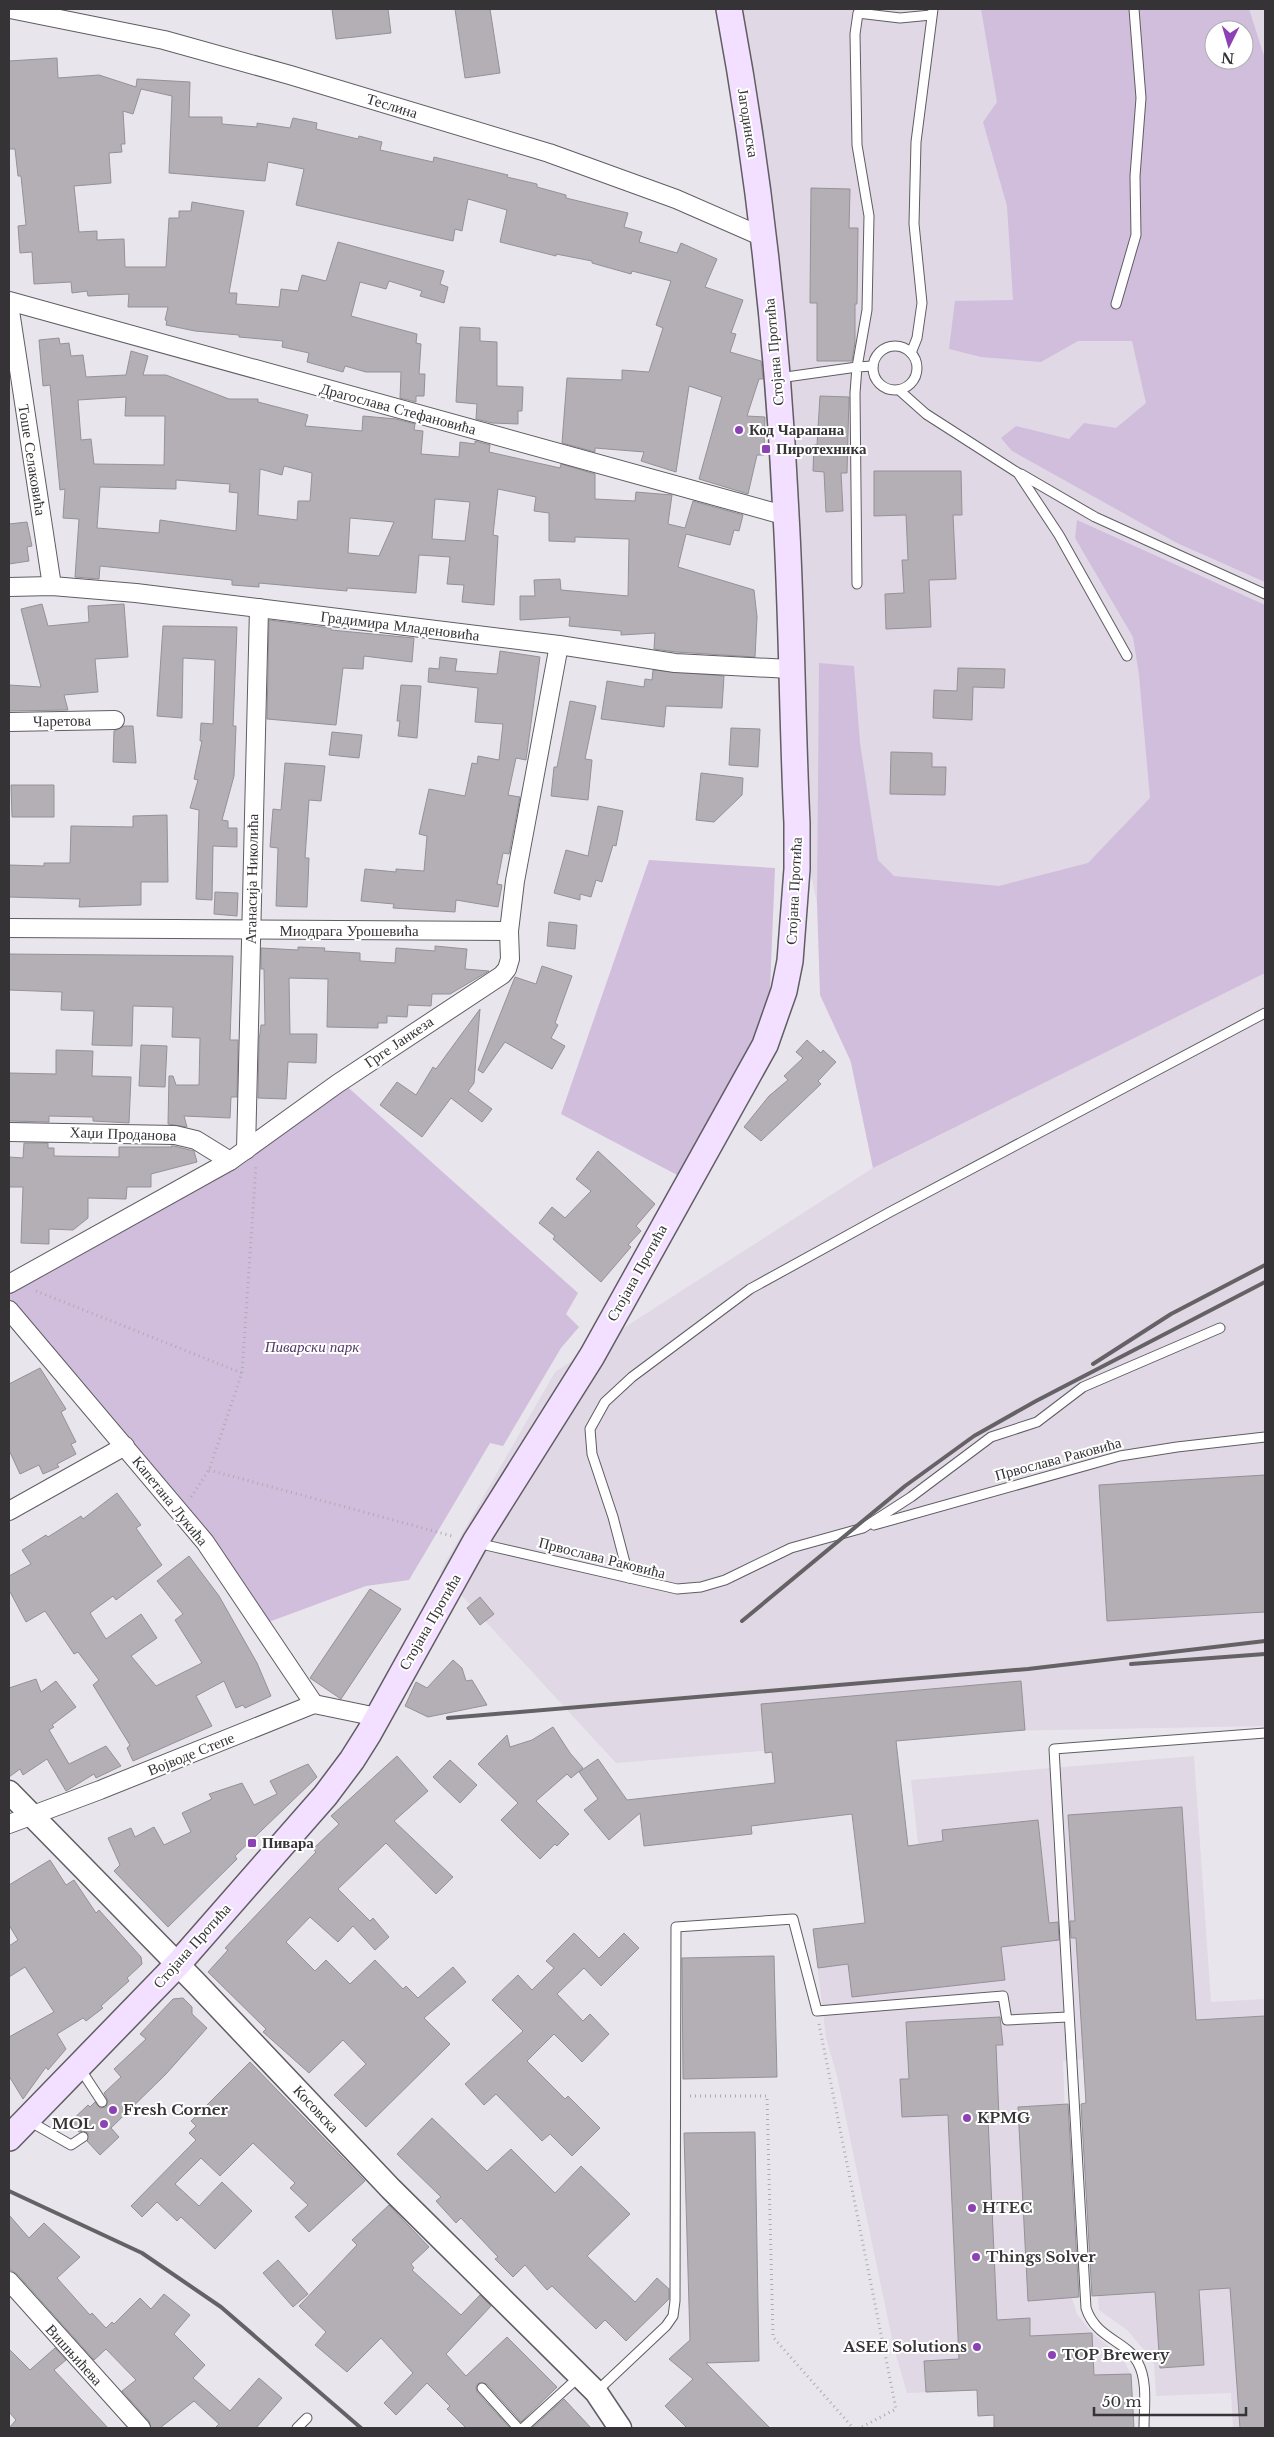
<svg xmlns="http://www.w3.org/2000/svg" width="1274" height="2437" font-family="'Libre Baskerville',serif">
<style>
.built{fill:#e0d8e5;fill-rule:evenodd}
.green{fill:#d0bedc;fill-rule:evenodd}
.building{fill:#b3afb5;stroke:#959198;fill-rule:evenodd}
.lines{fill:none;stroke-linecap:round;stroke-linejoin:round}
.service-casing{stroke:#605d63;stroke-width:11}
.minor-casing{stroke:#605d63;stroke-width:20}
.tertiary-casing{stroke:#605d63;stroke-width:25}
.secondary-casing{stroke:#605d63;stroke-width:28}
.path{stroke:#aeabb0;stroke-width:3;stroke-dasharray:1 4;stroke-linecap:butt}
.service{stroke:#fff;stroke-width:9}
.minor{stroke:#fff;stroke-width:18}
.tertiary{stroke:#fff;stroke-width:22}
.secondary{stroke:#f3dfff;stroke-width:25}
.rail{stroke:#656266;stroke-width:4}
.poi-dot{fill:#8c42b4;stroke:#fff;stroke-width:2}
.labels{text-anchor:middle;stroke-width:4;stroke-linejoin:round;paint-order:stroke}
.street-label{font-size:15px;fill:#353336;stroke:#fff}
.poi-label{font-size:15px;font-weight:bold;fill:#353336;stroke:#fff;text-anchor:start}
.park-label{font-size:15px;font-style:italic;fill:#543766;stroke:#fff}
</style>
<rect width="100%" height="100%" fill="#e9e5ec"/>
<g class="built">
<path d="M724 9H1265V1726L1004 1731 616 1763 440 1572 555 1372 873 1168 799 818 772 323ZM1214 30H1244V60H1214Z"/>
<polygon points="1194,1756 1211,2002 1265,1999 1265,2428 1233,2428 1231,2393 1156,2396 1154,2364 1146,2352 1127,2330 1099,2310 1083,2059 1063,2061 1072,2298 1077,2314 1092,2333 1121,2356 1131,2374 1132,2398 1009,2389 907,2393 894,2348 837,2076 826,2038 813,1929 926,1916 911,1780"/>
</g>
<g class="green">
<path d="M981 9H1249L1265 59V582L1177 543 1012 451 1001 438 1016 426 1069 439 1084 423 1116 428 1146 403 1132 341H1078L1041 362 981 357 949 349 955 301 1013 300 1007 206 983 122 997 102ZM1214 30H1244V60H1214Z"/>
<polygon points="1077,520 1265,605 1265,973 873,1168 851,1062 820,995 817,903 819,663 854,666 860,743 878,860 894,876 999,886 1088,863 1150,798 1139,675 1133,637 1075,538"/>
<polygon points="649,860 775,868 769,1013 681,1177 561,1114"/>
<polygon points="342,1082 578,1293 566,1314 579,1327 561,1348 503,1446 490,1443 409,1580 366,1586 266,1623 134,1450 9,1301 9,1285 234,1158"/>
</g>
<g class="building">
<polygon points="332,9 388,9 391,33 336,39"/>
<polygon points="455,9 490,9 500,73 465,78"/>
<polygon points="57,58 58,78 99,75 136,87 137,79 190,82 189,117 222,117 222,124 257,127 257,123 290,128 293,118 317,123 316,129 358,139 359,136 382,142 380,150 433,162 434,157 508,175 507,177 537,184 537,187 566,195 566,198 628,213 624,227 642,232 639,242 677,253 681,243 717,259 705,287 743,300 731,333 736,334 730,352 761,361 763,379 759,379 747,416 765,417 764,455 757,455 748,494 699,479 722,397 689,386 676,472 641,461 644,452 595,448 595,452 562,443 567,378 622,380 622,370 649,372 663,328 656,325 671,281 632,271 631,274 592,263 592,261 556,254 556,256 500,242 507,210 468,199 462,231 455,229 453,241 296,205 304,169 268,162 265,181 169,173 172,96 141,89 133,114 123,111 125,144 121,144 122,152 109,153 111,183 74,186 79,232 97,231 97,240 124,239 125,267 166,267 169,218 179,218 179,211 191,211 192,202 244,211 229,293 237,293 236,304 279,307 281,289 298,291 302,275 326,281 338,242 444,271 440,284 448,287 444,303 420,296 422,291 389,281 386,289 360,282 351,316 417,334 416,343 421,344 419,374 425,374 424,396 416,396 416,402 400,398 401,372 366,372 345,366 343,372 307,362 309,353 282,347 283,341 239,337 239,335 195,331 166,325 167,321 165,320 168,307 128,307 129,294 88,296 87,291 72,293 71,282 34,284 32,252 20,253 18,226 26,225 21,176 18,176 15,149 9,149 9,61"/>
<polygon points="811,188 850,189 849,228 858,228 857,304 855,304 855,342 852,361 817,361 817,303 810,303"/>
<polygon points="460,327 480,328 480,341 497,342 497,386 523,387 522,411 518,411 518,424 492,423 476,419 477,404 456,402"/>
<path d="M59 338 60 344 69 343 71 356 83 355 86 377 126 375 131 351 148 356 143 375H166L229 399H258V402L308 415 305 426 362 431 363 416 396 419 415 424 414 430 423 431 421 454 459 457 460 442 475 444V441L490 445 489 452 560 468 561 464 595 474V499L635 501 636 492 672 495 668 524 685 528 693 501 743 515 739 531 734 530 730 545 686 534 678 567 754 590 757 617 755 657 676 652 654 649 655 633 621 635V631L569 626 570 617 520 620V596H535L534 580 560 579 561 590 628 596 629 539 575 537V542L549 541V513L534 511 536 497 498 489 493 535 498 536 494 605 462 602 464 585 447 584 450 557 419 555 416 593 347 588V591L259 583V587L232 585V580L100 566 99 579 75 577 79 519 63 518 65 489 60 490 50 385 43 386 39 340ZM126 397 125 416H165L164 465 94 464 91 439 81 440 78 400ZM284 466 312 473 310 501H298L297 520 258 515 260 469 282 475ZM176 480 230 484 229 492 238 493 236 531 160 520 159 533 97 528 100 487 176 489ZM435 499 470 502 465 541 432 539ZM350 518 394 522 379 556 348 553Z"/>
<polygon points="820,396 849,397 847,473 841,473 843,511 826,512 824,472 813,471 814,445 817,445"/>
<polygon points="874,471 961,471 962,515 953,515 956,579 929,580 931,627 886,629 885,594 904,593 902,560 908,560 906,515 874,516"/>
<polygon points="27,522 32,546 27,547 29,561 9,564 9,524"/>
<polygon points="42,604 48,626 89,622 88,606 124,604 128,657 95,659 98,692 64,695 68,710 9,711 9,685 41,687 21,609"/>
<polygon points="269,620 331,628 331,630 414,638 412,662 364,656 363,669 343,668 336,725 267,719"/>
<polygon points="163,626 237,627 233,726 236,726 234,776 222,820 228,821 228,828 237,828 237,847 213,846 212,900 196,899 199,810 190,808 198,780 194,779 202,741 200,741 201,723 213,724 215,660 183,658 182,718 157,716"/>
<polygon points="500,651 540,657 526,760 516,758 508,795 520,797 509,854 503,853 497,884 502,885 498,907 456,900 455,912 393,908 394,904 361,901 365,869 396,872 396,869 424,871 427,836 419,834 429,789 465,796 472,763 477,764 478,756 499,760 503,724 475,722 478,688 428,682 429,668 439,669 440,657 457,659 455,671 497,674"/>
<polygon points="958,668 1005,669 1004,688 973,687 972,720 933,718 934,690 957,691"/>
<polygon points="653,670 724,676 722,708 666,706 664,727 601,719 607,681 644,687 645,679 652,680"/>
<polygon points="401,685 421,686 417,738 398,736 400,721 397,721"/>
<polygon points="570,701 596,706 585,759 592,760 588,800 551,796 554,767 557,767"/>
<polygon points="124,726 133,726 136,763 113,762 114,731"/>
<polygon points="731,728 760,729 758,767 729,765"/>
<polygon points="332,732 362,735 359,758 329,755"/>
<polygon points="891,752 932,753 932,767 946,767 945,795 890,794"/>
<polygon points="285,763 325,766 321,801 309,800 305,858 309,858 307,907 276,906 278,848 270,847 273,809 281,810"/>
<polygon points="701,773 743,778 742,795 714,822 696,820"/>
<polygon points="11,785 54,785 54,817 12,817"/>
<polygon points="598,806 623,811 616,846 613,845 602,882 596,880 591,897 580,894 580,900 554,893 566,850 588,856"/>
<polygon points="167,815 168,882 141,882 141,905 79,907 80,899 9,897 9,865 44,866 44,863 70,863 71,826 133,827 133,816"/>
<polygon points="215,892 238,893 237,916 214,914"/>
<polygon points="549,922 577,925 575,949 547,946"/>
<polygon points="435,946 467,949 465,969 489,971 450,994 432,994 431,1006 408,1005 407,1017 387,1016 387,1023 378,1023 378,1028 327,1027 328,979 289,978 290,1034 317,1034 316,1063 288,1062 286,1099 258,1098 259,1041 261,1025 265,1025 264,969 261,969 261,948 298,950 298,947 325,948 324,951 360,953 360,961 395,963 396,948 435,951"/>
<polygon points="9,954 233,956 230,1040 238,1040 237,1097 231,1097 230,1118 184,1116 187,1127 168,1124 169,1076 173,1076 176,1085 199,1085 200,1038 172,1037 173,1007 133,1006 132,1046 92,1045 94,1011 61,1010 62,992 9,990"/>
<polygon points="542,966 572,976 555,1023 558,1025 551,1038 565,1046 552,1069 505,1042 483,1073 478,1070 515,977 536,984"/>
<polygon points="480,1009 474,1083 468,1091 492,1109 482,1122 451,1098 422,1137 380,1105 397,1082 416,1095 433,1067 436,1069"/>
<polygon points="807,1040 821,1053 823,1050 836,1062 818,1081 821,1084 761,1141 744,1127 769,1096 788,1080 784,1076 803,1058 796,1052"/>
<polygon points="141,1045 167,1046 165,1087 139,1086"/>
<polygon points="56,1050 93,1051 92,1076 131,1077 129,1123 93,1121 93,1117 49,1116 49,1122 9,1121 9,1073 56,1074"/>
<polygon points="24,1143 48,1143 48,1148 54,1148 54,1156 119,1157 119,1147 172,1147 171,1146 174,1146 194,1151 197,1162 151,1174 151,1187 127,1187 126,1199 88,1198 88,1218 73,1230 49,1229 49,1244 21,1243 23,1187 9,1187 9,1157 23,1158"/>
<polygon points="598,1151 655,1204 636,1226 641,1231 628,1245 631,1247 601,1282 553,1239 555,1236 539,1223 552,1207 565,1218 591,1191 576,1179"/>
<polygon points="40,1368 66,1409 61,1412 76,1442 71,1444 76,1454 57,1464 59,1467 43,1474 39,1465 20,1474 9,1450 9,1384"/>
<polygon points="1265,1475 1265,1612 1107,1621 1099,1485"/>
<polygon points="117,1493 141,1525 136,1528 162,1565 116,1600 113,1596 90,1613 106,1639 141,1614 157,1638 131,1656 156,1686 202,1663 175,1620 183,1614 157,1581 189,1556 219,1596 257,1663 271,1696 245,1708 243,1705 236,1708 224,1681 196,1696 212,1726 133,1761 127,1748 130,1745 93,1685 99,1680 78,1652 74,1654 45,1611 26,1622 9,1590 9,1576 31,1564 22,1550 46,1535 48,1537 81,1516 83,1519"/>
<polygon points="370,1589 401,1609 341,1699 310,1678"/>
<polygon points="480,1597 494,1614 480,1625 467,1608"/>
<polygon points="453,1660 462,1668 466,1681 472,1680 487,1705 428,1717 405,1706 416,1682 427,1688"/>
<polygon points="36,1679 41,1692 56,1681 76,1707 52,1725 54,1727 49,1730 69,1764 106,1746 121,1766 96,1778 94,1774 66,1791 47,1759 23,1775 20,1769 9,1777 9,1688"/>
<polygon points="1021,1681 1025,1730 896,1741 908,1846 943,1841 942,1830 1038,1820 1049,1923 1058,1922 1059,1940 1001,1947 1005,1980 852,1997 848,1964 818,1968 813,1929 865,1923 852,1814 751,1826 752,1834 644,1846 640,1813 609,1840 584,1810 598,1799 579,1772 598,1759 627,1800 775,1783 772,1752 765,1753 761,1704"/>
<polygon points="553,1727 570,1753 583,1768 571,1778 567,1774 536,1801 569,1834 557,1846 555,1844 540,1859 501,1820 518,1803 478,1764 507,1735 510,1747 532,1740"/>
<polygon points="397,1756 428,1791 394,1821 453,1877 436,1894 386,1843 338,1889 370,1921 373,1918 389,1937 375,1950 353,1926 338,1942 310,1917 286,1942 315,1971 326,1960 350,1984 375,1960 403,1989 406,1986 418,1998 453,1967 466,1982 424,2018 450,2044 366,2127 334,2095 366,2064 343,2040 309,2073 263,2032 266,2029 208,1972 228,1950 225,1948 316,1852 313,1849 339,1824 331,1816"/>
<polygon points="450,1760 477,1785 460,1803 433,1777"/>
<polygon points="308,1764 317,1777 235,1856 237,1859 168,1927 114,1871 120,1865 108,1838 131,1828 135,1837 154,1827 164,1845 191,1832 182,1813 212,1799 209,1794 242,1783 254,1805 277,1794 270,1781"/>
<polygon points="1182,1807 1196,2020 1265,2016 1265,2428 1240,2428 1230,2288 1199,2290 1204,2365 1160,2368 1155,2292 1092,2296 1081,2104 1086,2103 1076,1938 1071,1938 1070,1921 1075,1921 1068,1815"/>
<polygon points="50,1860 66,1885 74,1880 96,1913 99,1910 141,1957 142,1964 127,1978 129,1981 101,2006 103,2008 86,2021 83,2018 57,2034 66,2049 48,2070 46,2067 23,2099 9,2076 9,2037 54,2012 25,1967 9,1977 9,1946 18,1940 9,1925 9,1885"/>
<polygon points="574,1933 599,1958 624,1933 639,1948 601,1986 584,1968 557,1994 583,2021 590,2014 609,2034 582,2062 554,2034 527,2061 565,2099 568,2096 600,2128 572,2156 550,2134 542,2141 496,2094 484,2105 465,2084 523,2031 492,2000 518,1975 532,1990 554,1968 546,1961"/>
<polygon points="774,1956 777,2077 683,2079 682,1958"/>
<polygon points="183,1998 192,2007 192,2014 207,2028 166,2074 111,2128 119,2137 100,2155 87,2141 88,2133 83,2131 79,2132 69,2123 88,2105 90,2107 95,2102 100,2108 106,2107 108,2101 104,2093 121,2077 114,2069 146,2039 140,2034 173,1999"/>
<polygon points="1000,2017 1003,2045 996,2045 999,2117 988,2118 997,2320 1030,2318 1030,2336 1092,2333 1094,2375 1131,2374 1134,2428 994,2428 994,2415 978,2416 977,2390 926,2392 924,2361 959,2359 948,2115 902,2117 900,2079 909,2079 906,2022"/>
<polygon points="250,2062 365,2181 309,2232 295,2217 308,2205 290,2188 295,2183 253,2143 220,2176 201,2158 175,2184 199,2206 222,2182 252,2211 215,2249 181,2217 177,2221 157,2202 142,2217 131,2206 196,2140 189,2133 196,2126 191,2121"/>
<polygon points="1068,2104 1079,2297 1028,2301 1018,2107"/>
<polygon points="432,2118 487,2171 511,2149 555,2193 581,2166 630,2214 587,2256 635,2302 657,2278 669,2289 669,2299 626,2341 605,2320 596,2329 552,2286 547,2290 525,2265 513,2277 495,2259 498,2257 461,2218 456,2223 436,2201 441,2197 397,2154"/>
<polygon points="755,2132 759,2361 706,2363 770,2428 687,2428 665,2406 693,2379 669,2359 690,2340 684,2133"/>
<polygon points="389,2205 429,2247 411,2264 414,2268 412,2270 461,2315 480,2295 491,2306 446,2354 466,2376 507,2337 557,2387 521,2422 487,2384 478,2383 476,2387 477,2392 510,2428 466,2428 447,2409 450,2406 427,2383 396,2415 384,2403 413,2373 381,2338 347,2372 315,2345 326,2332 299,2306 357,2245 352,2240"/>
<polygon points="9,2215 29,2238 44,2223 80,2257 57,2278 90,2315 92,2313 106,2328 112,2322 114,2324 140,2298 151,2309 164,2294 190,2315 174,2334 205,2365 193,2378 230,2411 259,2378 282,2398 256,2428 215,2428 219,2424 194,2401 160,2428 151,2428 149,2421 122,2391 136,2380 106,2349 94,2360 17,2274 9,2269"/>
<polygon points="278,2260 308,2294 293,2307 263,2273"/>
<polygon points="55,2348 66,2360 54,2370 108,2428 9,2428 16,2420 9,2412 9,2349 30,2370"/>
<polygon points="564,2399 591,2428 532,2428"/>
</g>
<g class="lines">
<defs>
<g id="service">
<polyline points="1116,304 1136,235 1135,176 1141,98 1134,9"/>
<circle cx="895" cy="368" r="22"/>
<polyline points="911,353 917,338 922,303 914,224 916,142 933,9"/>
<polyline points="779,378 857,367 867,310 869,216 857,145 855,34 858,13 900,18 931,15"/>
<polyline points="899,390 926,414 1018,473 1059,535 1127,656"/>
<polyline points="1021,474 1095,517 1265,594"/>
<polyline points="857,584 855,393 857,367 873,366"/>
<polyline points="874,1525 1120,1456 1177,1447 1265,1437"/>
<polyline points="477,1543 677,1589 701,1587 725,1580 791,1548 863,1528 911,1497 991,1437 1037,1422 1083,1387 1220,1328"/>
<polyline points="629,1578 613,1517 592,1454 590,1429 605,1402 632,1377 750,1289 890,1212 1265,1013"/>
<polyline points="79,2067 102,2102"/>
<polyline points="29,2121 71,2145 83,2137"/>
<polyline points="482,2388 518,2428"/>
<polyline points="596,2392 666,2326 673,2316 675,2301 676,1927 793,1919 817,2011 1003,1996 1007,2020 1068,2017"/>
<polyline points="297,2428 307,2418"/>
<polyline points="523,2428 580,2376"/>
<path d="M1144 2428C1144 2408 1148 2381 1138 2363 1126 2340 1096 2339 1086 2308L1054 1749 1265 1733"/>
</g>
<g id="minor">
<polyline points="10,9 164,40 290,75 549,153 676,199 763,237"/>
<polyline points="9,301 787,516"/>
<polyline points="9,304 52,586"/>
<polyline points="9,587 52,586 136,593 559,645 675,663 790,669"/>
<polyline points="9,722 115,720"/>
<polyline points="9,928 509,931"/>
<polyline points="9,1132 175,1135 196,1140 230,1161"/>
<polyline points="246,1150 259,608"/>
<polyline points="9,1284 230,1161 337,1084 502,975 507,969 510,959 509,931 515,881 559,645"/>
<polyline points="9,1310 205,1542 314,1704"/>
<polyline points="9,1511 125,1446"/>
<polyline points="9,1824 100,1790 314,1704 377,1717"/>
<polyline points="9,2281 141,2428"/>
</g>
<polyline id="tertiary" points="9,1792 195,1982 391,2189 596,2392 620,2428"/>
<path id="secondary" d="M9 2138 177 1965 325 1796 352 1760 369 1733 475 1542 592 1356 765 1045 784 991 790 961 797 869V823C792 720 792 617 786 515 778 345 760 176 729 9"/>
</defs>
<use href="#service" class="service-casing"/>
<use href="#minor" class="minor-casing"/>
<use href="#tertiary" class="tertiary-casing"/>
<use href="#secondary" class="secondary-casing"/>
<g class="path">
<polyline points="36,1291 242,1373"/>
<polyline points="209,1470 452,1536"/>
<polyline points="191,1497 209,1470 242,1373 256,1165"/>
<polyline points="819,2024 896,2409 860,2428"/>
<polyline points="690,2096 767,2096 773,2337 853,2428"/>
</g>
<use href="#service" class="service"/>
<use href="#minor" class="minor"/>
<use href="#tertiary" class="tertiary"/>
<use href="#secondary" class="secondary"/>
<g class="rail">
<polyline points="1093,1364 1171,1314 1265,1265"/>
<polyline points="742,1621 905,1486 974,1436 1036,1401 1265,1282"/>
<polyline points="1131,1664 1265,1654"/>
<polyline points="448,1718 1028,1669 1265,1641"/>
<polyline points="9,2191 142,2253 221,2307 361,2428"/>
</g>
</g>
<g class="poi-dot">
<circle cx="739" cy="430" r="5"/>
<rect x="761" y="444" width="10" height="10" rx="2.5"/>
<rect x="247" y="1838" width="10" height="10" rx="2.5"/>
<circle cx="113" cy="2110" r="5"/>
<circle cx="967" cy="2118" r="5"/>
<circle cx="104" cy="2124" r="5"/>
<circle cx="972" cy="2208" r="5"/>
<circle cx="976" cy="2257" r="5"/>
<circle cx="977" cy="2347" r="5"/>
<circle cx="1052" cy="2355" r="5"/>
</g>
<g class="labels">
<g class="street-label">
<text transform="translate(392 106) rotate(17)" y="5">Теслина</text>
<text transform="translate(748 123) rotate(81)" y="5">Јагодинска</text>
<text transform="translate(774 352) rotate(-95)" y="5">Стојана Протића</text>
<text transform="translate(398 409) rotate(15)" y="5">Драгослава Стефановића</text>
<text transform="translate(32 460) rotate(81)" y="5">Тоше Селаковића</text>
<text transform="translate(400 626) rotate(7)" y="5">Градимира Младеновића</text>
<text transform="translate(62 721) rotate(-1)" y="5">Чаретова</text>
<text transform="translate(252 879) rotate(-89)" y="5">Атанасија Николића</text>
<text transform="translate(794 891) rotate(-87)" y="5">Стојана Протића</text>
<text x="349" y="936">Миодрага Урошевића</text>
<text transform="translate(399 1042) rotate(-34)" y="5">Грге Јанкеза</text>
<text transform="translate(123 1134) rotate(2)" y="5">Хаџи Проданова</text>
<text transform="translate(637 1273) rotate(-61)" y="5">Стојана Протића</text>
<text transform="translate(1058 1459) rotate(-15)" y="5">Првослава Раковића</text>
<text transform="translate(170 1501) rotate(51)" y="5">Капетана Лукића</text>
<text transform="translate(602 1558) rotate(14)" y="5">Првослава Раковића</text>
<text transform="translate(430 1622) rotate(-60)" y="5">Стојана Протића</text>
<text transform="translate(191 1754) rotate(-22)" y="5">Војводе Степе</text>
<text transform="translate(192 1946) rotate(-48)" y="5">Стојана Протића</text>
<text transform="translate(316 2109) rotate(47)" y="5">Косовска</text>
<text transform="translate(74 2355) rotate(48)" y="5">Вишњићева</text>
</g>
<g class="poi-label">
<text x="749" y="435">Код Чарапана</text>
<text x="776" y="454">Пиротехника</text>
<text x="262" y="1848">Пивара</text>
<text x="123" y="2115">Fresh Corner</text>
<text x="977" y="2123">KPMG</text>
<text x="94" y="2129" text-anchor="end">MOL</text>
<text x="982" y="2213">HTEC</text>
<text x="986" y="2262">Things Solver</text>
<text x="967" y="2352" text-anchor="end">ASEE Solutions</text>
<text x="1062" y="2360">TOP Brewery</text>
</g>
<g class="park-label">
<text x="312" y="1352">Пиварски парк</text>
</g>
</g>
<rect width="1274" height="2437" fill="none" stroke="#353336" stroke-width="20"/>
<g transform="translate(1229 45) rotate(185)"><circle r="24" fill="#ffffff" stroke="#aeadaf"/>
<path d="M0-4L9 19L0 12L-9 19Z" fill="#8c42b4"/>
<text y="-8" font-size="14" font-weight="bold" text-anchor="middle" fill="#353336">N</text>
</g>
<path d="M1094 2407v8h152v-8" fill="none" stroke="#353336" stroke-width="2.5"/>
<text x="1102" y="2407" font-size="15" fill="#353336" stroke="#ffffff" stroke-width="4" paint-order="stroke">50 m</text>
</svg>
